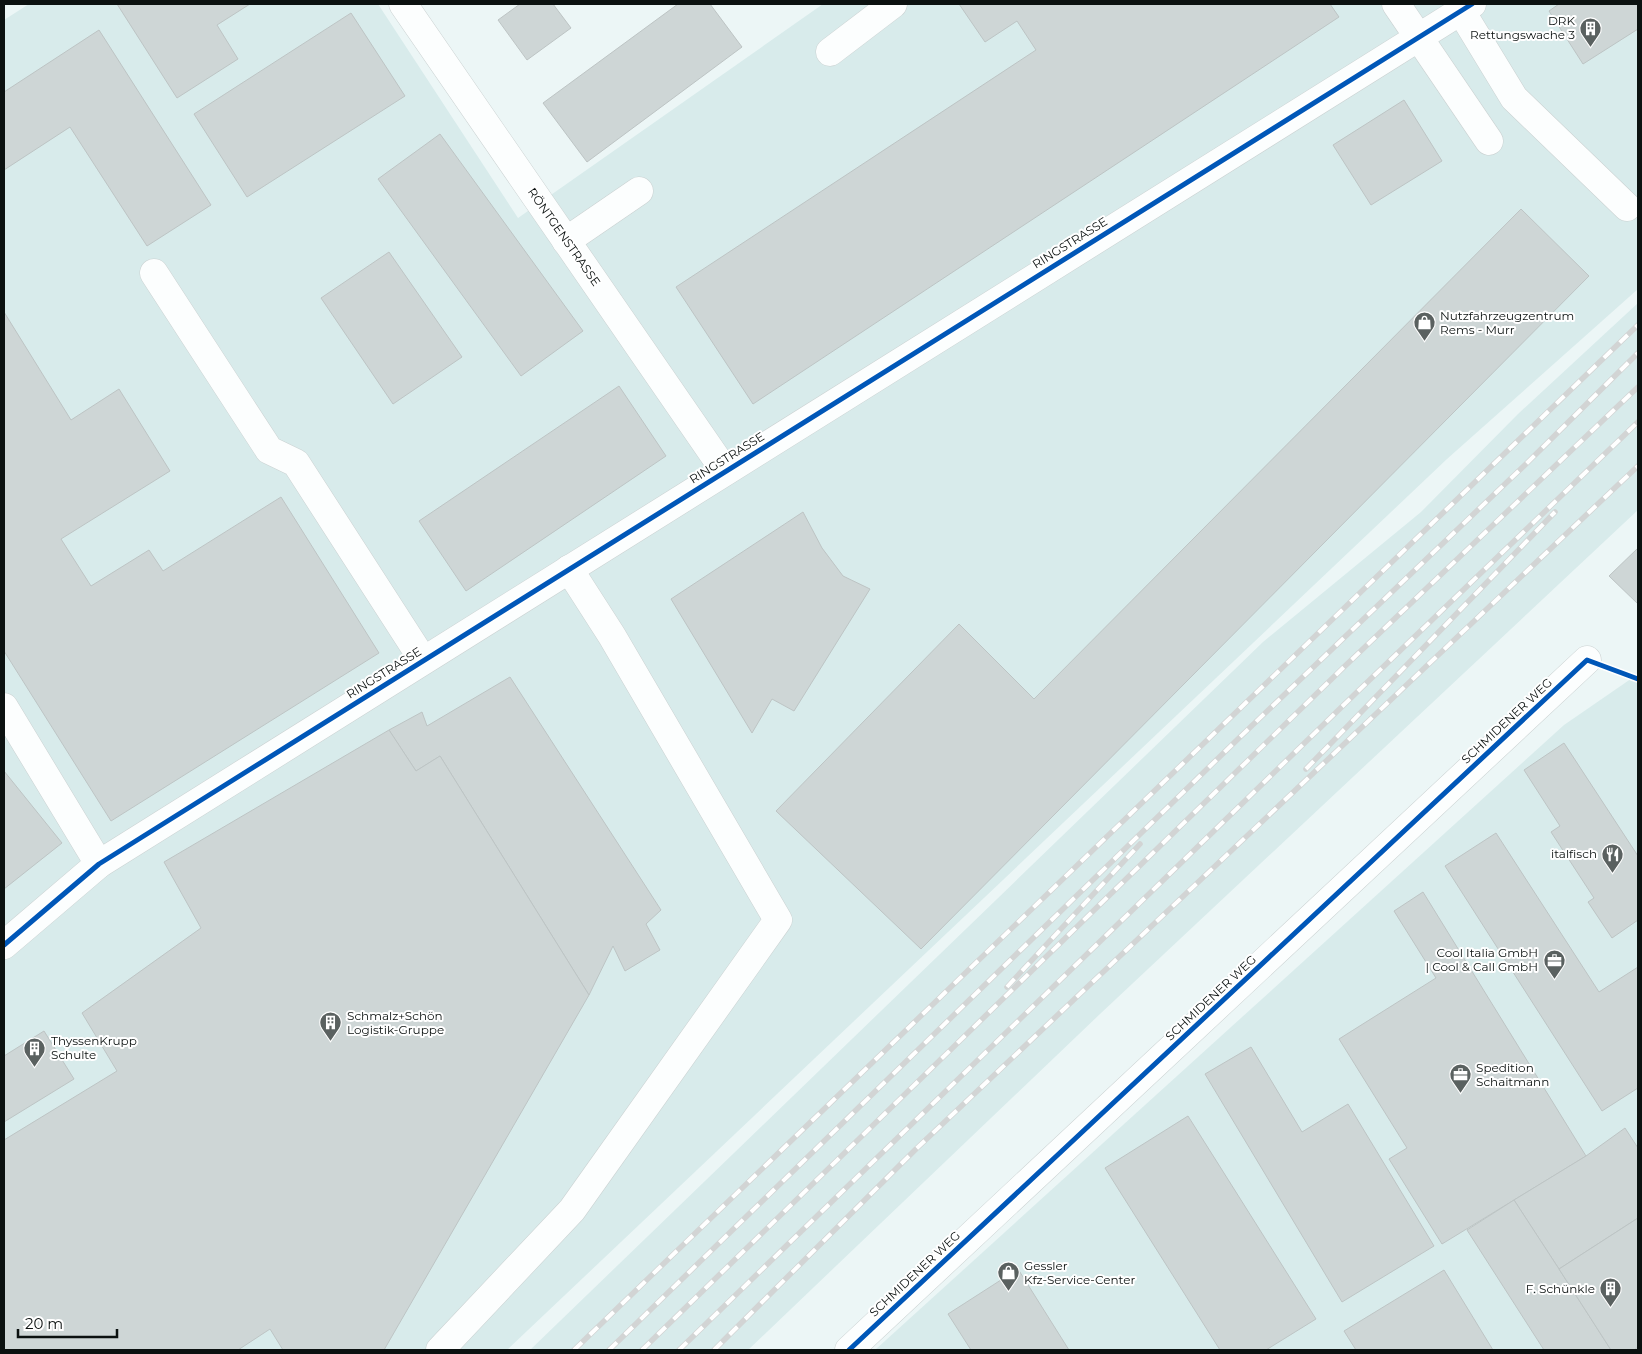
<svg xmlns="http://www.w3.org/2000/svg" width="1642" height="1354" font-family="Montserrat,sans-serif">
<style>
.built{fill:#d8ebeb}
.building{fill:#ced6d6;stroke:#bdc4c4}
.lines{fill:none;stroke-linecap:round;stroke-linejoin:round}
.minor-casing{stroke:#cbd2d2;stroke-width:29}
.minor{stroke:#fcfefe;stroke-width:28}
.rail-casing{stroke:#d2d4d4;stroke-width:5.5}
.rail{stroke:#fff;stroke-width:4;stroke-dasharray:11;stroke-linecap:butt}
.cycleway-casing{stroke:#fff;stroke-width:8}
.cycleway{stroke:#0057b8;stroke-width:5}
.labels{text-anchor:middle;stroke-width:4;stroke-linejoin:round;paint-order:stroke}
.poi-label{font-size:12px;fill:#0b1110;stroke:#fff;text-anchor:start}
.street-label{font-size:12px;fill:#0b1110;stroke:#fff}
</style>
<rect width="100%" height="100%" fill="#ecf6f6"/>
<g class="built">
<polygon points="29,4 378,4 518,218 823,4 1638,4 1638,289 1447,459 507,1350 4,1350 4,20"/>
<polygon points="1638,303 1638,510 1100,1014 748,1350 530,1350 1263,642 1421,512 1518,414"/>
<polygon points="1638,674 1638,1350 875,1350 1564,725"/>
</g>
<g class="building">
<polygon points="117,4 250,4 217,25 238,59 177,98"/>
<polygon points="520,4 553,4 571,28 527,60 498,20"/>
<polygon points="678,4 710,4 742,47 587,162 543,103"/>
<polygon points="959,4 1330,4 1339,17 753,404 676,287 1036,50 1017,21 985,42"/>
<polygon points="1559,4 1638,4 1638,29 1583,64 1549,11"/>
<polygon points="351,13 405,96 247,197 194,114"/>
<polygon points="99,30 211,205 147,246 70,127 4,170 4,92"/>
<polygon points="1404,100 1442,161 1371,205 1333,145"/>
<polygon points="440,134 583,331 521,376 378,179"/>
<polygon points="1521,209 1589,276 921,949 776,811 959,624 1034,699"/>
<polygon points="389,252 462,357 393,404 321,298"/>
<polygon points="4,312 71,420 119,389 170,471 61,539 91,586 149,550 163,571 281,497 379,653 111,821 4,651"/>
<polygon points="619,386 666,456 466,591 419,521"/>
<polygon points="803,512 822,548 843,576 870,589 794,711 772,699 752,733 671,599"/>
<polygon points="1638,548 1638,604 1609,576"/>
<polygon points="510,677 661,910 646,924 660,950 625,971 613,946 589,995 440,756 416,771 389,730 422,712 427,726"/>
<polygon points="389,730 416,771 440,756 589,995 384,1350 283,1350 270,1329 238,1350 4,1350 4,1140 117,1071 82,1013 201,928 164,862"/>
<polygon points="1564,743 1638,856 1638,920 1612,938 1588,902 1594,898 1551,832 1560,826 1524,770"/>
<polygon points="4,771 62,843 4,889"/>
<polygon points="1496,833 1599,992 1638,967 1638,1088 1602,1111 1445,866"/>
<polygon points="1423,892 1586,1156 1442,1244 1389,1159 1407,1148 1339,1039 1436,978 1394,911"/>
<polygon points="44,1031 74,1079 4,1122 4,1056"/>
<polygon points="1251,1047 1302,1132 1348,1104 1434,1246 1342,1302 1205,1074"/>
<polygon points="1188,1116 1316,1319 1266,1350 1220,1350 1105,1168"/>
<polygon points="1625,1128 1638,1148 1638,1218 1559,1269 1514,1200 1586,1156"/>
<polygon points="1514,1200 1559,1269 1611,1350 1544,1350 1467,1230"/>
<polygon points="1638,1218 1638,1347 1634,1350 1611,1350 1559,1269"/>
<polygon points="1018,1269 1069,1350 971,1350 948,1314"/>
<polygon points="1444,1270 1493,1350 1356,1350 1344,1331"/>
</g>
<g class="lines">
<defs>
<g id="minor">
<polyline points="403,4 725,471"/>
<polyline points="1396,4 1489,141"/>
<polyline points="1461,11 1514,98 1627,207"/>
<polyline points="830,52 893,4"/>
<polyline points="566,241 639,191"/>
<polyline points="154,273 269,450 296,463 423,660"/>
<polyline points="4,707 99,864"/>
<polyline points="4,945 99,864 1472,4"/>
<polyline points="440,1350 572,1210 778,920 612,636 569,569"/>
<polyline points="849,1350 1587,660"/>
</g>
</defs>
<use href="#minor" class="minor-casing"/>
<use href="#minor" class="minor"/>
<defs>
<g id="rail">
<polyline points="1306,769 1555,512"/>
<polyline points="1007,987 1140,844"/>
<polyline points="574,1350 1638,325"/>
<polyline points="609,1350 1239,738 1527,463 1638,353"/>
<polyline points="642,1350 1345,666 1638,387"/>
<polyline points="679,1350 1355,694 1638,422"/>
<polyline points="714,1350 916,1149 1638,466"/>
</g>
</defs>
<use href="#rail" class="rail-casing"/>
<use href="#rail" class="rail"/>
<defs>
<g id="cycleway">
<polyline points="4,945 99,864 1472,4"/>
<polyline points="849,1350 1587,660 1638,679"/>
</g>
</defs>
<use href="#cycleway" class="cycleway-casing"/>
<use href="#cycleway" class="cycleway"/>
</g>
<defs>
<symbol id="building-pin" viewBox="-11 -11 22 30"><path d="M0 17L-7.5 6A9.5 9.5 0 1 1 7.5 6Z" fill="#5a6160" stroke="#fff"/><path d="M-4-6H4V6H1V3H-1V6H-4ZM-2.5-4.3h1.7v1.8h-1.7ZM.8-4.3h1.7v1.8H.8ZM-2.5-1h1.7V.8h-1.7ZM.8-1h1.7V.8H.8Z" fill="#fff"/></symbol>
<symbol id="shop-pin" viewBox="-11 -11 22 30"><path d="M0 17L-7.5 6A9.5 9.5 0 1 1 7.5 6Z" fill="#5a6160" stroke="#fff"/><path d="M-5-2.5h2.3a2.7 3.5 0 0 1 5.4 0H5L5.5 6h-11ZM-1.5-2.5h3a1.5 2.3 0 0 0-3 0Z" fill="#fff"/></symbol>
<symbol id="restaurant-pin" viewBox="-11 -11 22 30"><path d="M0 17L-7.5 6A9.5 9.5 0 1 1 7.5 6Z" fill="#5a6160" stroke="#fff"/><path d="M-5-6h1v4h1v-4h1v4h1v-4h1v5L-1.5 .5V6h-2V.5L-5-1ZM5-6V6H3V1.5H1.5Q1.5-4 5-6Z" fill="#fff"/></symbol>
<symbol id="office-pin" viewBox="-11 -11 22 30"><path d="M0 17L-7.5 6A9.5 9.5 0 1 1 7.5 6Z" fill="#5a6160" stroke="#fff"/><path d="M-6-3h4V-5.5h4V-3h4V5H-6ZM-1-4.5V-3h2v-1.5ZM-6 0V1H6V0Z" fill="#fff"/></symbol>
</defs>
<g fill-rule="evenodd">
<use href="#building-pin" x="1578" y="16" width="25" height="34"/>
<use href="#shop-pin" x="1412" y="310" width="25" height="34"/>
<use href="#restaurant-pin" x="1600" y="842" width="25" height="34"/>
<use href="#office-pin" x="1542" y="948" width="25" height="34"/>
<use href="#building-pin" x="318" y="1010" width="25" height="34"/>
<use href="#building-pin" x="22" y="1036" width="25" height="34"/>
<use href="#office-pin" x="1448" y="1062" width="25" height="34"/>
<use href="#shop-pin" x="996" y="1260" width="25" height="34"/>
<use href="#building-pin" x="1598" y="1276" width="25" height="34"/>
</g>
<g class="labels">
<g class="poi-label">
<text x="1575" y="25" text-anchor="end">DRK<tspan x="1575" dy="14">Rettungswache 3</tspan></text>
<text x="1440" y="320">Nutzfahrzeugzentrum<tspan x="1440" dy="14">Rems - Murr</tspan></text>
<text x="1597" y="858" text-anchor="end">italfisch</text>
<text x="1538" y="957" text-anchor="end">Cool Italia GmbH<tspan x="1538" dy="14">| Cool &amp; Call GmbH</tspan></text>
<text x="347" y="1020">Schmalz+Schön<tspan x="347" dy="14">Logistik-Gruppe</tspan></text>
<text x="51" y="1045">ThyssenKrupp<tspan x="51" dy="14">Schulte</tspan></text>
<text x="1476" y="1072">Spedition<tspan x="1476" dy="14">Schaitmann</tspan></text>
<text x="1024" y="1270">Gessler<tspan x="1024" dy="14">Kfz-Service-Center</tspan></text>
<text x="1595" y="1293" text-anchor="end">F. Schünkle</text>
</g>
<g class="street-label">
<text transform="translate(564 237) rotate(55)" y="4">RÖNTGENSTRASSE</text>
<text transform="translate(1070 243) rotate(-32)" y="4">RINGSTRASSE</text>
<text transform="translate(727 458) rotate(-32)" y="4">RINGSTRASSE</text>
<text transform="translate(384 673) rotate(-32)" y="4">RINGSTRASSE</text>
<text transform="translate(1507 721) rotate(-43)" y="4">SCHMIDENER WEG</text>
<text transform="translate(1211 998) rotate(-43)" y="4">SCHMIDENER WEG</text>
<text transform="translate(915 1274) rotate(-43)" y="4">SCHMIDENER WEG</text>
</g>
</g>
<rect width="1642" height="1354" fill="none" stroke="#0b1110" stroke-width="10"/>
<path d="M18 1329v8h99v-8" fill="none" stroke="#0b1110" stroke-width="2.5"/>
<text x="25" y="1329" font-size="15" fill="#0b1110" stroke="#ffffff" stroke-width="4" paint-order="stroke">20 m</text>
</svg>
